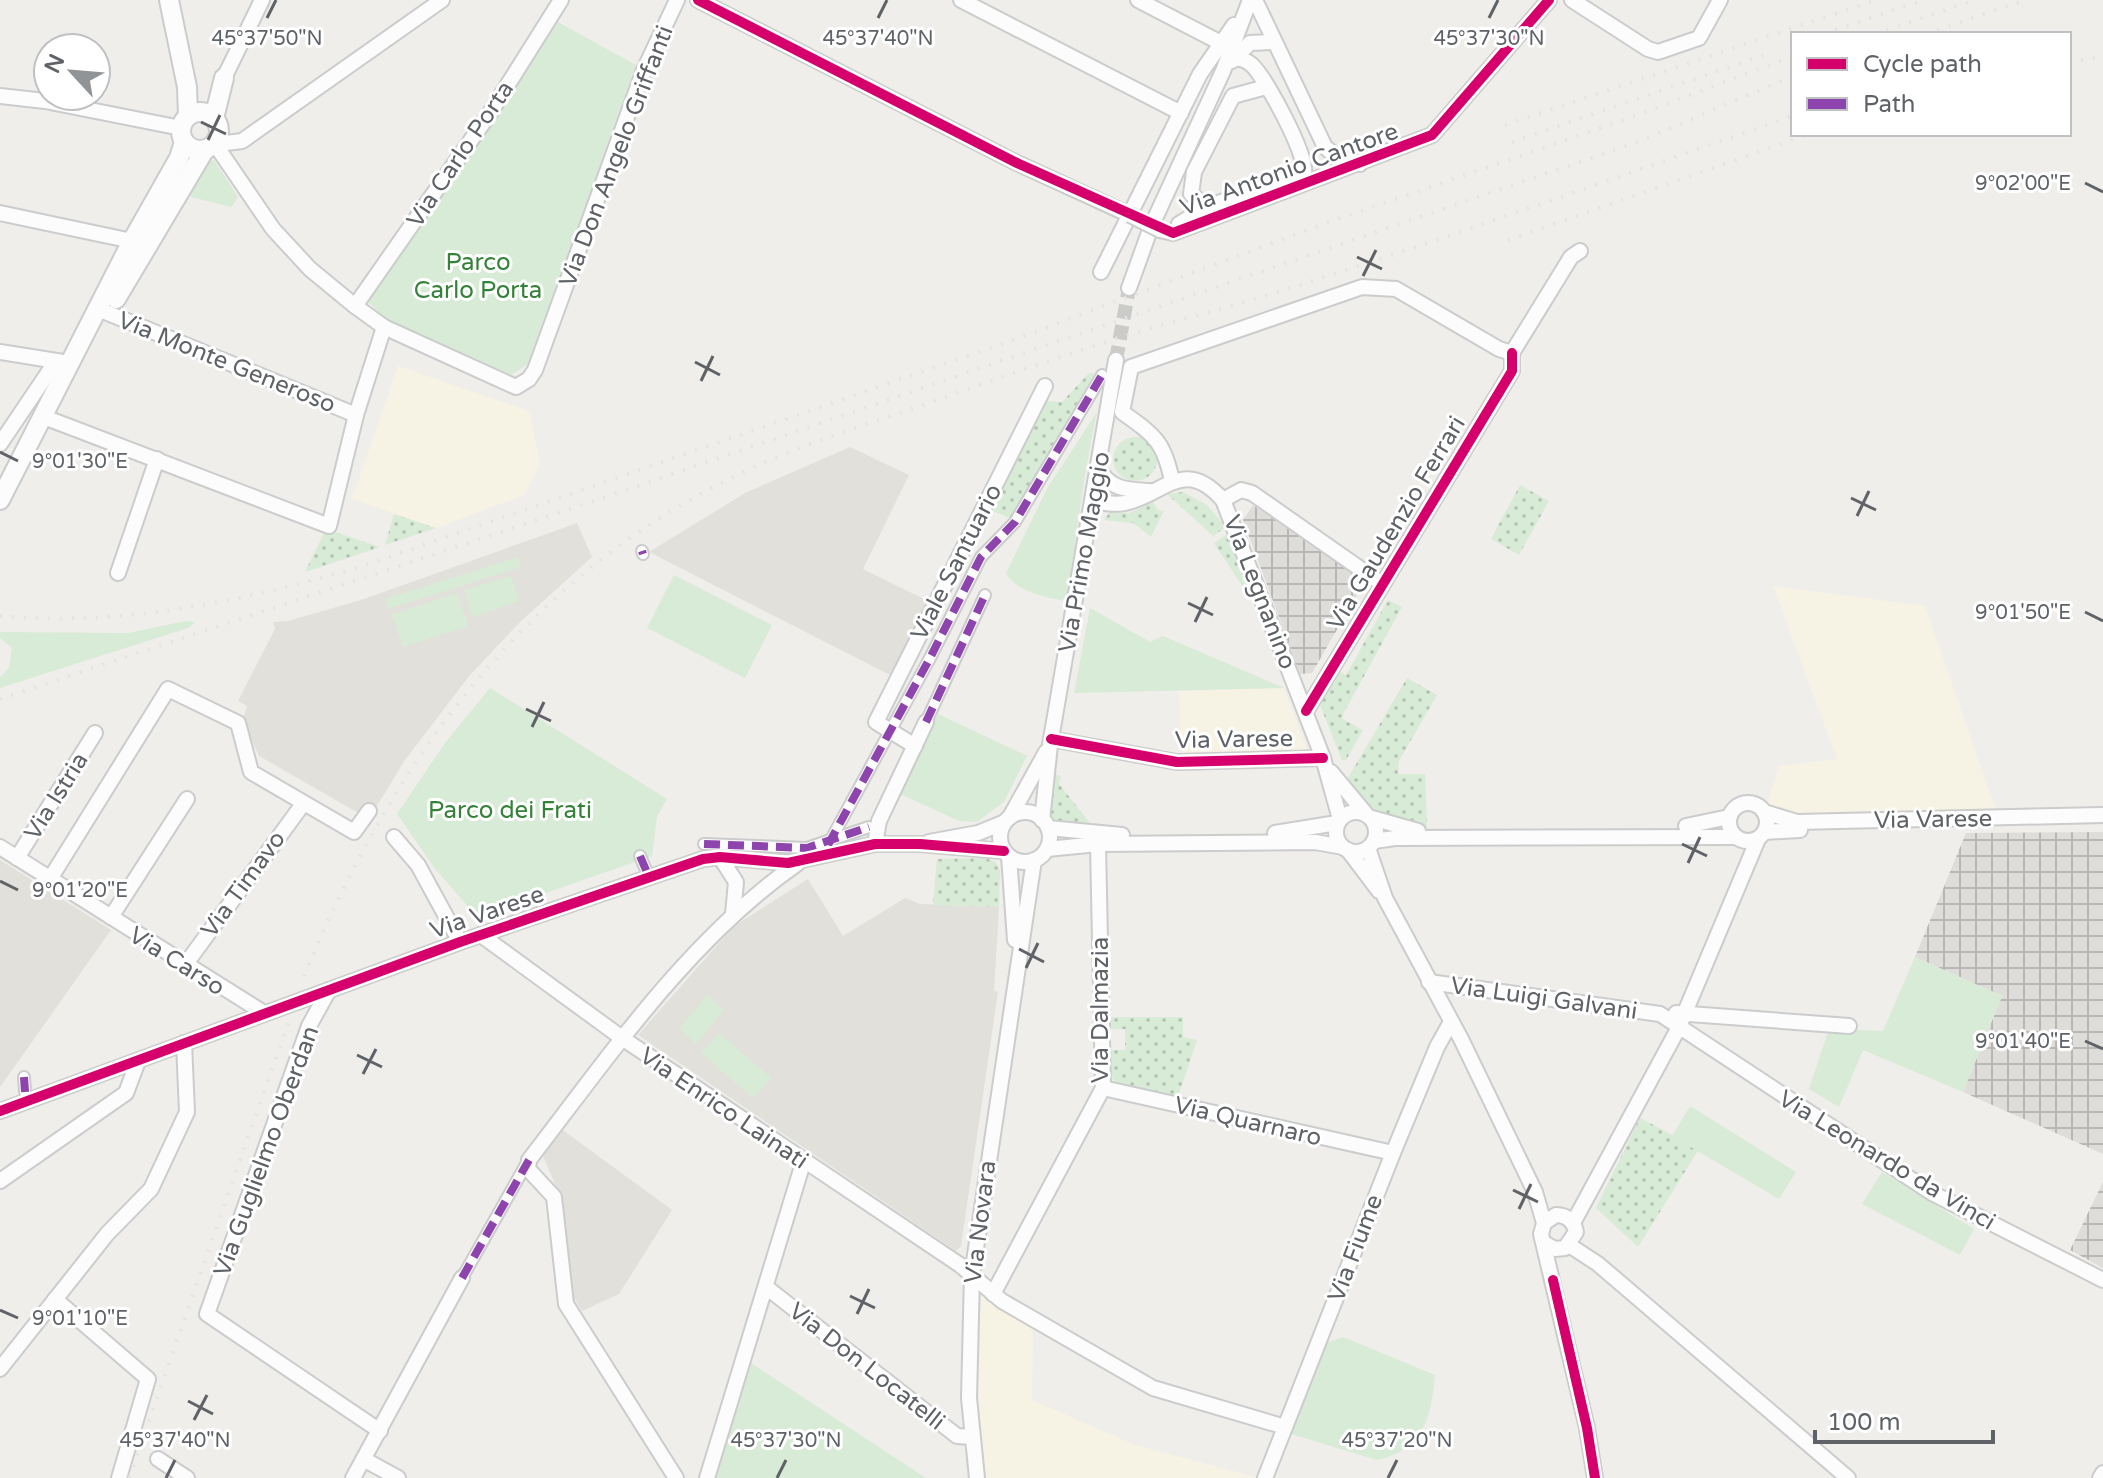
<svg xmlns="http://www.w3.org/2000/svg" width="2103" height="1478" font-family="'Varela Round',sans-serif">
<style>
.commercial{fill:#f7f3e4}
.industrial{fill:url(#industrial-grid)}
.education{fill:#e2e0da}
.grass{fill:url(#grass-dots)}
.green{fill:#d8ebd6}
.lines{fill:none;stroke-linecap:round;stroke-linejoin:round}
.minor-tunnel{stroke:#cbcbca;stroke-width:14;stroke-dasharray:14 7;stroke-linecap:butt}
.pedestrian-casing{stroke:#cbcccc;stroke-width:14}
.minor-casing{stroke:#cbcccc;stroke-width:18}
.tertiary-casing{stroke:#cbcccc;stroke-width:22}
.pedestrian{stroke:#fdfcfc;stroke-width:10}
.minor{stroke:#fdfcfc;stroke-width:14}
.tertiary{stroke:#fdfcfc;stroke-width:18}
.rail{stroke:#e4e4e4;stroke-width:4;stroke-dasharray:2 10;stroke-linecap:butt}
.minor-bridge-casing{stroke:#cbcccc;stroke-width:18;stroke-linecap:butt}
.minor-bridge{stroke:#fdfcfc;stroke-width:14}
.quiet{stroke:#8e44ad;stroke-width:8;stroke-dasharray:16 8;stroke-linecap:butt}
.cycleway-casing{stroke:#fff;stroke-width:15}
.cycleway{stroke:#d6006c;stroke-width:10}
.ticks{fill:none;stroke:#5f6368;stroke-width:3}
.labels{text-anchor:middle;stroke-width:6;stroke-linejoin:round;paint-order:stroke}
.street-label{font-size:24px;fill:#5f6368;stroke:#fff}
.park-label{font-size:24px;fill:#348238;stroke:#fff}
.ticks-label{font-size:20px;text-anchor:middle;fill:#5f6368;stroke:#fff;stroke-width:6;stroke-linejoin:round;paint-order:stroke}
</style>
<defs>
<pattern id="industrial-grid" width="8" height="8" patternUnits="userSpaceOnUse" patternTransform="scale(2)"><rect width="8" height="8" fill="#dfddda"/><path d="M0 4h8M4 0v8" fill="none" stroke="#b8b7b5"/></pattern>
<pattern id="grass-dots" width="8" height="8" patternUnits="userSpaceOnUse" patternTransform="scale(2)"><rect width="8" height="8" fill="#d8ebd6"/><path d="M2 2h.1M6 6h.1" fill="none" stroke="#b2c2b1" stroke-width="1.8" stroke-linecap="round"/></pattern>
</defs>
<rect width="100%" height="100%" fill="#efeeea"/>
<g class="commercial">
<polygon points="398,366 529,411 540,463 524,495 436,528 352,499"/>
<polygon points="1773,586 1925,606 1995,808 1813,818 1783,812 1768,803 1779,766 1837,759"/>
<polygon points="1284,688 1308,753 1181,755 1179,691"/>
<polygon points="981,1292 1033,1325 1032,1400 1135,1445 1260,1478 984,1478 978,1407"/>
</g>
<g class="industrial">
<polygon points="1253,505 1365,581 1312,673 1300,674 1243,520"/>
<polygon points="2103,832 2103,1154 1963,1092 2002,996 1915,957 1966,833"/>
<polygon points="2103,1182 2103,1268 2070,1250"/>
</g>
<g class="education">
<polygon points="850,447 909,475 863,569 930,602 892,676 649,552 745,493"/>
<polygon points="577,523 592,557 521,621 470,675 405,760 369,819 259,756 243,721 247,706 238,701 275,629 273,622 288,621 361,600"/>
<polygon points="0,860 111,930 0,1087"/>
<polygon points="808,879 843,936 905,898 920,904 999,907 994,991 998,992 961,1246 956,1251 638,1035 734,926"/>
<polygon points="560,1128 672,1210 619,1294 582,1311 574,1298 556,1186 543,1156"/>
</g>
<g class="grass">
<polygon points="1089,373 1094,374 1011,519 989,509 1042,401 1062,402"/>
<circle cx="1135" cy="459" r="22"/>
<polygon points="1520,485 1549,501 1519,555 1491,539"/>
<polygon points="1183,492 1207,505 1226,527 1213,536 1167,494"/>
<polygon points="1153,502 1158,510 1164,511 1151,537 1133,523 1104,520 1110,512 1129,513"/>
<polygon points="394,514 436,528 385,545"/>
<polygon points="326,529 380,547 305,572"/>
<polygon points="1229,533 1258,610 1214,543"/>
<polygon points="1388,600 1402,607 1341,718 1363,730 1346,760 1342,760 1320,705 1338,671 1346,675"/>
<path d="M1407 678 1437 695 1399 761 1398 774H1425L1427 827C1393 823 1367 808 1345 783Z"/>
<path d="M1052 773 1061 776 1059 784 1090 823 1089 828C1038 822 1045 820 1052 773Z"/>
<polygon points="985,858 996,862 1000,871 999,907 933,905 937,859"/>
<polygon points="1106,1017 1183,1017 1183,1037 1197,1040 1178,1097 1114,1081 1108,1071 1107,1050 1125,1050 1125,1029 1107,1029"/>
<polygon points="1640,1118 1699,1149 1638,1247 1596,1208"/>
</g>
<g class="green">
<polygon points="556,21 636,65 528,364 508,377 388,321 368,302"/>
<polygon points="214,160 238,197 231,207 179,194 198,165"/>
<path d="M1097 412C1083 475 1077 538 1066 601 1047 598 1016 592 1006 573L1048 487Z"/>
<polygon points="518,557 521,567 388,609 385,599"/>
<polygon points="674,575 772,625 745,678 647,628"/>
<polygon points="511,576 519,601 472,617 464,590"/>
<polygon points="457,593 468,626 403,647 392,615"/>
<polygon points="1090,608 1150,642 1163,636 1284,688 1074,693"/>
<polygon points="186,621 195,622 188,628 0,688 0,677 9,668 12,648 0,638 0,632 128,633"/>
<polygon points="490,688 667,799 657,816 652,856 477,917 436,870 397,814 445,743"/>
<polygon points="938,714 1027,756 1004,802 977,822 959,821 898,793"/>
<polygon points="1915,957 2002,996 1963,1092 1863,1050 1839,1107 1809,1089 1829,1029 1883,1031"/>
<polygon points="707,995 724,1010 696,1044 679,1029"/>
<polygon points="719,1033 771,1078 753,1098 701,1053"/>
<polygon points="1690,1106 1796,1172 1779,1199 1672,1136"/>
<polygon points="1882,1172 1974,1229 1960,1255 1862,1204"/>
<path d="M1343 1337 1435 1375C1431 1418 1424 1449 1377 1460L1291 1434 1326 1343Z"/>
<polygon points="748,1361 926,1478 713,1478"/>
</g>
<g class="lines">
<polyline class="minor-tunnel" points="1116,360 1129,288"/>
<defs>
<g id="pedestrian">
<polyline points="642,551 643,554"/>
<polyline points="926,722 985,595"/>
<polyline points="704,844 807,848 869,827"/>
<polyline points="828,845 930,658 981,557 1015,522 1102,375"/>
<polyline points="640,856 649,877"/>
<polyline points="24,1077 25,1092"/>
<polyline points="462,1278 528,1161"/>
</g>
<g id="minor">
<polyline points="698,0 1017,163 1130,215"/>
<polyline points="961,0 1181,113"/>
<polyline points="1138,0 1221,43"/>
<polyline points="1255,0 1325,147 1337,157 1360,164"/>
<polyline points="1572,0 1648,49 1658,52 1699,38 1720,0"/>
<polyline points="1232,61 1250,43 1272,42"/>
<polyline points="224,78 262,0"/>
<polyline points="0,96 45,101 181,128"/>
<polyline points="219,137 226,143 242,141 442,0"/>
<polyline points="215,144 273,229 310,269 355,306 384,327 516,387 529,379 535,370 644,70 677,0"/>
<polyline points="1207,207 1191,194 1194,172 1233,96 1266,87"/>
<polyline points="0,213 132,241"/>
<path d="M1179 224 1207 207 1304 172C1307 154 1266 79 1252 65 1246 60 1242 59 1235 58"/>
<polyline points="1160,230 1173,233 1432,135 1549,0"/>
<polyline points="1101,272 1200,74 1234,25"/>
<polyline points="1129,288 1151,227 1223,71 1250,0"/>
<polyline points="355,306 490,113 561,0"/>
<polyline points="98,309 356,415"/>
<polyline points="0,352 63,362"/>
<polyline points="44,417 329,526 356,415 384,327"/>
<polyline points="0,444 56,361"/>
<path d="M1098 467C1109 490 1128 490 1150 491"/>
<path d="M1172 481C1164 441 1154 435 1122 412L1131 367 1362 287 1396 289 1499 349 1512 353"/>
<polyline points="1223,500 1241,490 1252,493 1382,584"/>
<path d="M1092 501C1103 503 1114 505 1125 503 1165 494 1184 456 1223 500L1323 758 1340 819"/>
<polyline points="118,573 157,459"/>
<polyline points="1306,711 1512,371 1512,353 1571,257 1580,251"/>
<polyline points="1051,739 1177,762 1323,758"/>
<polyline points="915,746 876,722 1045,386"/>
<polyline points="1331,772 1366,814"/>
<circle cx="1748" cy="822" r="19"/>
<circle cx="1356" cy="832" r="20"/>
<polyline points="1764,812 1797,822 2103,815"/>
<circle cx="1025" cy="837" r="25"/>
<polyline points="1010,817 1046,752"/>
<polyline points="1372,818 1418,831"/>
<polyline points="1042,820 1050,745 1116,360"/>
<polyline points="1686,826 1729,817"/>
<polyline points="1048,828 1122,835"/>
<polyline points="1764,832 1800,830"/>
<polyline points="1275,833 1337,823"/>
<polyline points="394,837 418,865 460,942"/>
<polyline points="1374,841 1395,838 1735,837"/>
<polyline points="929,842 978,833 1005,822"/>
<polyline points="875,844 879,821 926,722"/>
<polyline points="0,847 264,1013"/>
<polyline points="1368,848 1385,898 1461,1039 1535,1192 1544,1223 1541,1234 1587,1428 1595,1478"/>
<polyline points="1047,849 1098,844 1315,842 1343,847"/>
<polyline points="1348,850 1379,891"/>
<polyline points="1009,856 1015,940"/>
<polyline points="720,857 736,882 733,914"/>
<polyline points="17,858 95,733"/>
<polyline points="50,879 168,689 238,723 251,772 354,832 369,811"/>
<polyline points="111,917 187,799"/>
<polyline points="481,935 622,1038 960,1265 1002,1301 1153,1388 1285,1427"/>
<polyline points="185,965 303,804"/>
<polyline points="1429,982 1660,1014 1932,1193 2103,1280"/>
<polyline points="329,990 309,1026 207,1314 380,1431"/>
<polyline points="1676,1013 1849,1026"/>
<polyline points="1103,1088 1393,1153"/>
<polyline points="0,1111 460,942 703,859 720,857 788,863 875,844 920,844 1004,851"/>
<polyline points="0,1181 126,1093 138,1061"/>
<path d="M1544 1223 1556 1215C1567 1215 1574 1221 1576 1232L1565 1248 1555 1249 1546 1244"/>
<polyline points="1573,1223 1678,1029 1758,839"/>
<polyline points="1569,1245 1598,1264 1848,1478"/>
<polyline points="766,1287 957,1436 972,1437"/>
<polyline points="993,1294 1103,1088 1098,844"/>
<polyline points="55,1299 148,1379 119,1478"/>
<polyline points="0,1369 107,1234 151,1189 187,1112 184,1043"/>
<polyline points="158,1459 187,1478"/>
<polyline points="365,1460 398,1478"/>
<polyline points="353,1478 462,1278"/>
<path d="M676 1478 566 1304 554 1197 528 1169 529 1160C610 1055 689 939 798 863"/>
<polyline points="707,1478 803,1163"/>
<polyline points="977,1478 969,1398 972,1275 1034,860"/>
<polyline points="1265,1478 1393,1153 1437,1047 1451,1022"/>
<polyline points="2100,1478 2103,1473"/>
</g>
<g id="tertiary">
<polyline points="169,0 187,87 188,116"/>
<circle cx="200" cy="131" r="19"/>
<polyline points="214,118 224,78"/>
<polyline points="116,299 204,151"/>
<polyline points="0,500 132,241 179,158 184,142"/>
</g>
</defs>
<use href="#pedestrian" class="pedestrian-casing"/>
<use href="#minor" class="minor-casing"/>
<use href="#tertiary" class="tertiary-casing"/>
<use href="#pedestrian" class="pedestrian"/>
<use href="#minor" class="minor"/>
<use href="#tertiary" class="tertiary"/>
<g class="rail">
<polyline points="1824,34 1923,0"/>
<polyline points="1875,34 1975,0"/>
<polyline points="1926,34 2025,0"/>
<polyline points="2069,62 2103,57"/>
<polyline points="1505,125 1876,0"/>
<polyline points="1512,142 1770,53"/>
<polyline points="1508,240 1810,134"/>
<path d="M0 616C125 627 250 600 369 564L1010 341 1326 223 1630 118 1793 56"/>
<polyline points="0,699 591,502 1638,142 1793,76"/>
<path d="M304 976C391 764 524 579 735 476 789 449 847 431 903 412 986 383 1068 353 1151 328 1186 318 1221 310 1255 299 1436 243 1614 178 1793 116"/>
<polyline points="129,1478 288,1023"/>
</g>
<defs>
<polyline id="minor-bridge" points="1130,215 1160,230"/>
</defs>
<use href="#minor-bridge" class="minor-bridge-casing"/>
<use href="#minor-bridge" class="minor-bridge"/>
<g class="quiet">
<polyline points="642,551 643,554"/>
<polyline points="926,722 985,595"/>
<polyline points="704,844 807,848 869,827"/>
<polyline points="828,845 930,658 981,557 1015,522 1102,375"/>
<polyline points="640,856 649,877"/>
<polyline points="24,1077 25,1092"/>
<polyline points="462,1278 529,1160"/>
</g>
<defs>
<g id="cycleway">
<polyline points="698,0 1017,163 1173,233 1432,135 1549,0"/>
<polyline points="1306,711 1512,371 1512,353"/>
<polyline points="1051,739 1177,762 1323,758"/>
<polyline points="0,1111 460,942 703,859 720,857 788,863 875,844 920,844 1004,851"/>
<polyline points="1553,1280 1587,1428 1595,1478"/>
</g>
</defs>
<use href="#cycleway" class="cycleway-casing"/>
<use href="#cycleway" class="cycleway"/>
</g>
<path class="ticks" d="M267 18 276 0M878 18 887 0M1489 18 1498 0M201 122 226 134M208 140 220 115M2085 183 2103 192M1357 257 1382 269M1363 276 1376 250M695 362 720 375M701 381 713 356M0 452 18 461M1851 498 1876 510M1857 516 1869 491M1188 603 1213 615M2085 612 2103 621M1195 622 1207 597M526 709 551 721M532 727 544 702M1682 844 1707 856M1688 863 1700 837M0 881 18 890M1019 949 1044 962M1026 968 1038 943M2085 1041 2103 1049M357 1055 382 1067M363 1074 376 1049M1513 1190 1538 1202M1519 1209 1531 1184M850 1296 875 1308M0 1310 18 1318M857 1314 869 1289M188 1401 213 1414M194 1420 207 1395M166 1478 175 1460M777 1478 786 1460M1388 1478 1397 1460"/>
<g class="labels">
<g class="street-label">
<text transform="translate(460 154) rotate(-56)" y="8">Via Carlo Porta</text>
<text transform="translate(616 156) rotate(-69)" y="8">Via Don Angelo Griffanti</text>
<text transform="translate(1289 169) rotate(-20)" y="8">Via Antonio Cantore</text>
<text transform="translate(227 362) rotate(22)" y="8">Via Monte Generoso</text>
<text transform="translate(1396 523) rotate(-59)" y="8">Via Gaudenzio Ferrari</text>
<text transform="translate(1084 552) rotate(-80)" y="8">Via Primo Maggio</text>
<text transform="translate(956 562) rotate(-63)" y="8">Viale Santuario</text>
<text transform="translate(1260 592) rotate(69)" y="8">Via Legnanino</text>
<text transform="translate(1234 739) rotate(-1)" y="8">Via Varese</text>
<text transform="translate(56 796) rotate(-58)" y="8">Via Istria</text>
<text transform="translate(1933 819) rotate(-1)" y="8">Via Varese</text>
<text transform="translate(243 884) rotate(-54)" y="8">Via Timavo</text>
<text transform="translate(487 912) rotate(-19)" y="8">Via Varese</text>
<text transform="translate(177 961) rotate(32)" y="8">Via Carso</text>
<text transform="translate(1544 998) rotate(8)" y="8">Via Luigi Galvani</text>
<text transform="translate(1100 1010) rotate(-90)" y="8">Via Dalmazia</text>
<text transform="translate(724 1108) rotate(34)" y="8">Via Enrico Lainati</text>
<text transform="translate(1248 1121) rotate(13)" y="8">Via Quarnaro</text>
<text transform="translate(266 1151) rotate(-70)" y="8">Via Guglielmo Oberdan</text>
<text transform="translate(1887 1160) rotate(31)" y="8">Via Leonardo da Vinci</text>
<text transform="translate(980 1222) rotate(-83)" y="8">Via Novara</text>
<text transform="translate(1355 1248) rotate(-69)" y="8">Via Fiume</text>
<text transform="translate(867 1366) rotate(38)" y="8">Via Don Locatelli</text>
</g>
<g class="park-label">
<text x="478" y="270">Parco<tspan x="478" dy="28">Carlo Porta</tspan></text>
<text x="510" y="818">Parco dei Frati</text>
</g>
</g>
<g class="ticks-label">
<text x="267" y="45">45°37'50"N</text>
<text x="878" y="45">45°37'40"N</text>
<text x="1489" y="45">45°37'30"N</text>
<text x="2023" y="190">9°02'00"E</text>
<text x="80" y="468">9°01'30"E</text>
<text x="2023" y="619">9°01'50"E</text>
<text x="80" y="897">9°01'20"E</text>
<text x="2023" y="1048">9°01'40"E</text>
<text x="80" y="1325">9°01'10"E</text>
<text x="175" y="1447">45°37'40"N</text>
<text x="786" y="1447">45°37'30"N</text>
<text x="1397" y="1447">45°37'20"N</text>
</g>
<rect x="1791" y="32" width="280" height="104" fill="#ffffff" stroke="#bfc1c3" stroke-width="2"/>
<rect x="1807" y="58" width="40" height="12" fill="#d6006c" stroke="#bfc1c3" stroke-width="2"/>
<text x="1863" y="72" font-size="24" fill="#5f6368">Cycle path</text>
<rect x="1807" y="98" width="40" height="12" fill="#8e44ad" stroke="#bfc1c3" stroke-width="2"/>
<text x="1863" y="112" font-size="24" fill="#5f6368">Path</text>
<g transform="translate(72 72) rotate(296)"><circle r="38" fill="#ffffff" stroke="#bfc1c3" stroke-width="2"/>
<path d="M0-6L14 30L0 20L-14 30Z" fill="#919496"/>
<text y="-12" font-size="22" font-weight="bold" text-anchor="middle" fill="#5f6368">N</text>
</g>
<path d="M1815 1430v12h178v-12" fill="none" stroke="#5f6368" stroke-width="4"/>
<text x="1827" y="1430" font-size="24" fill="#5f6368" stroke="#ffffff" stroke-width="6" paint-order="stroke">100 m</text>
</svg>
